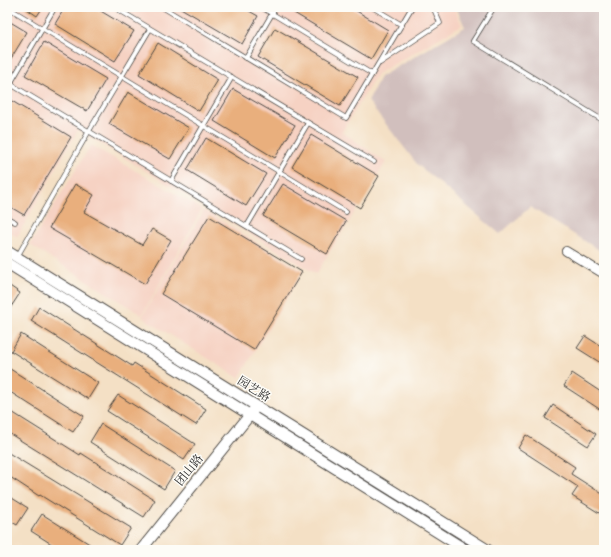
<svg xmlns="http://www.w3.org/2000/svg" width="611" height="557" font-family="'Old Standard TT','Noto Serif SC',serif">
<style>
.built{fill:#f6d2c3}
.industrial{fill:#d1bfbd}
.building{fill:#e9af7d}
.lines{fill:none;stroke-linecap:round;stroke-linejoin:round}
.service-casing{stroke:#494642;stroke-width:5.5}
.minor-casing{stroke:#494642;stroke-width:10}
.tertiary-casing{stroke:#494642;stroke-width:12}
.service{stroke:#fff;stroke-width:4}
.minor{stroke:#fff;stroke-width:8}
.tertiary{stroke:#fff;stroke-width:10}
.labels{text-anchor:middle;stroke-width:3;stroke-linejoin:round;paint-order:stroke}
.street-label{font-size:12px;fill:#2b2b2b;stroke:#fdfcf7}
</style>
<rect width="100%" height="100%" fill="#fdfcf7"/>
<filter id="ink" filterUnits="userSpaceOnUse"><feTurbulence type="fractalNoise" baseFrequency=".025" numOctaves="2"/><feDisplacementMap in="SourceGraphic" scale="8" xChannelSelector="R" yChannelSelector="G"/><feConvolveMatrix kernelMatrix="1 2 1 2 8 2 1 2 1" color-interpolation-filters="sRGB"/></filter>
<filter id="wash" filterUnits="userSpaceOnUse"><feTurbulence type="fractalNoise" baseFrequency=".012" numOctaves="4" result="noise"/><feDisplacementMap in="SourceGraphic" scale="16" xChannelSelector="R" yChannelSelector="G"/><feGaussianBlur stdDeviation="0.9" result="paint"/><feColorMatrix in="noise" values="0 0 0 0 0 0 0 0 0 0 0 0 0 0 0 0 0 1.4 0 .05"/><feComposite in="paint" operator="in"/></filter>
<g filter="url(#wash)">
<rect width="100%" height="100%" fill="#f4e0c5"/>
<g class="built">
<polygon points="7,7 453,7 462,25 377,74 342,132 386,162 316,274 78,130 17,237 7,231"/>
<polygon points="91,145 202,209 142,315 30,245"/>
<polygon points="204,210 303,271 239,378 142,317"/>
</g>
<polygon class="industrial" points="456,7 604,7 604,253 530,207 500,234 417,164 368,101 380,77 465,27"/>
<g id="blocks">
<g class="building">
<polygon points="24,7 43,7 37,16"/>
<polygon points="65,7 94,7 134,31 115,61 55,24"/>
<polygon points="179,7 242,7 258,16 242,44"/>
<polygon points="284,7 350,7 388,30 371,59"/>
<polygon points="7,20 27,32 7,65"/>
<polygon points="275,28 358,77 340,106 258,57"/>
<polygon points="44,42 106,79 87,111 25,75"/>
<polygon points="158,43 218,80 199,111 139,74"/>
<polygon points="233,89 295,125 275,158 214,121"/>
<polygon points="128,92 189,128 170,159 109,124"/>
<polygon points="7,98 71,137 24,215 7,205"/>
<polygon points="311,135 379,176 360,208 292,167"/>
<polygon points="206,138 266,174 246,206 187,170"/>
<polygon points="75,184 94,195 84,212 142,245 152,229 171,240 145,284 49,228"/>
<polygon points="283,184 346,221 327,254 263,216"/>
<polygon points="209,216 302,272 254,350 161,294"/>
<polygon points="7,284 20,293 7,313"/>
<polygon points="39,307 132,366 134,363 206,409 196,425 31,321"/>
<polygon points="21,334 98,383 88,399 11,351"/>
<polygon points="585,336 604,348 604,365 577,348"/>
<polygon points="7,367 84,416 73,432 7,390"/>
<polygon points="572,373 604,394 604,412 564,386"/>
<polygon points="118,395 195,444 184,460 107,411"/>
<polygon points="553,405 596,434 588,446 545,418"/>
<polygon points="7,409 80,455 81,453 155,500 144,517 7,432"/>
<polygon points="101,424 175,471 164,489 90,442"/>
<polygon points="526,435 575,467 571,474 604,495 604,516 572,496 578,487 518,448"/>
<polygon points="7,452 131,528 120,545 40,495 39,496 7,475"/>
<polygon points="7,495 28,508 17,525 7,519"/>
<polygon points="42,514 99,550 61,550 31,531"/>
</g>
</g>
</g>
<g filter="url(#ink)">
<use href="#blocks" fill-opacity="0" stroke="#494642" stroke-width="1"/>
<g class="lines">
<defs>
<g id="service">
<polyline points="7,7 346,212"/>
<polyline points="114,7 374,162"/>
<polyline points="162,7 346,118 412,7"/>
<polyline points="261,7 372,74"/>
<polyline points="372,7 402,25"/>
<polyline points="494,7 473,41 604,121"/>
<polyline points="246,58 276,7"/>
<polyline points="380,63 440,23 433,7"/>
<polyline points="7,82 301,259"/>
<polyline points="10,84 55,7"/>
<polyline points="171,181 232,77"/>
<polyline points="7,218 15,222"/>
<polyline points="247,226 308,123"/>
<polyline points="17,257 89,131 150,29"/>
</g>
<polyline id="minor" points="566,251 604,274"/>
<g id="tertiary">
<polyline points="7,251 488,550"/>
<polyline points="7,263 466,550"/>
<polyline points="141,550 253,411"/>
</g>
</defs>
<use href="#service" class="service-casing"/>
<use href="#minor" class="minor-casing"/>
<use href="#tertiary" class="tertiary-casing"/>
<use href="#service" class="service"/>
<use href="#minor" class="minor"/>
<use href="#tertiary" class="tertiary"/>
</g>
</g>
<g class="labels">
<g class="street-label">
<text transform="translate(254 389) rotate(32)" y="4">园艺路</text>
<text transform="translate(189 470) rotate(-51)" y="4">团山路</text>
</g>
</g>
<rect width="611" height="557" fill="none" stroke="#fdfcf7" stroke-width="24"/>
</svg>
